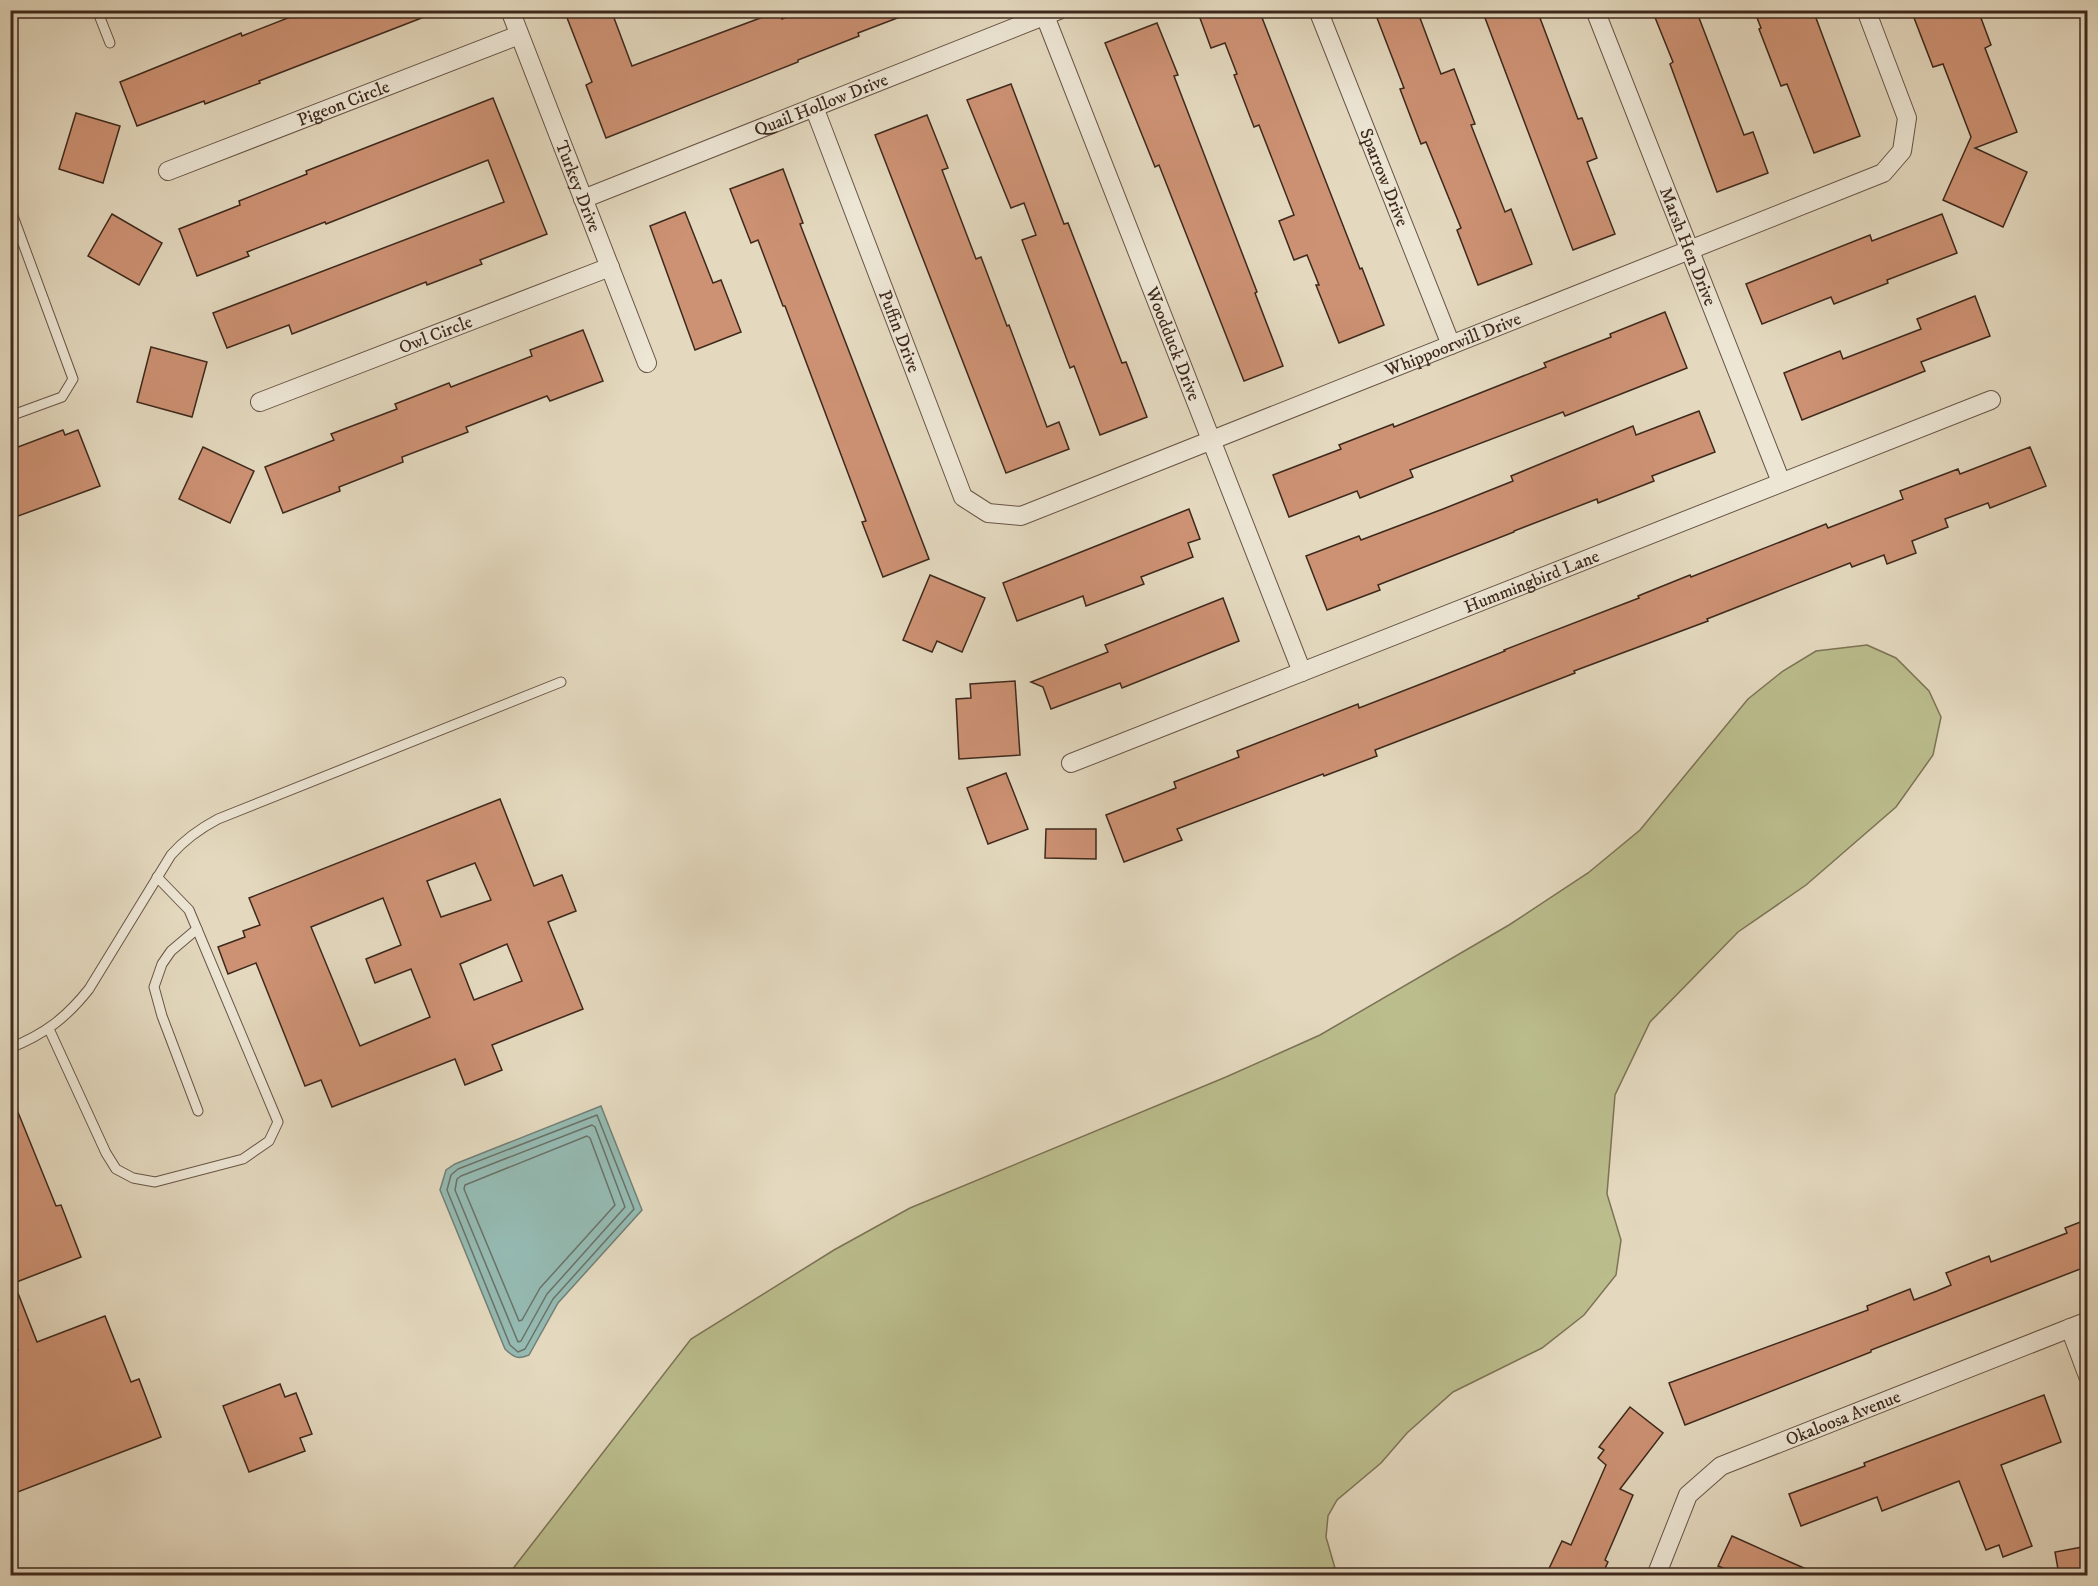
<svg xmlns="http://www.w3.org/2000/svg" width="2098" height="1586" font-family="'IM FELL DW Pica',serif">
<style>
.green{fill:#bbbd8d;stroke:#7c7355;stroke-width:1.5}
.water{fill:#95bab2;stroke:#728076;stroke-width:1.5}
.lines{fill:none;stroke-linecap:round;stroke-linejoin:round}
.shore{stroke:#6a7268;stroke-width:1.5}
.building{fill:#cd9274;stroke:#3e291d;stroke-width:1.5;fill-rule:evenodd}
.lane-casing{stroke:#685546;stroke-width:11}
.street-casing{stroke:#685546;stroke-width:20}
.lane{stroke:#ede6d5;stroke-width:9}
.street{stroke:#ede6d5;stroke-width:18}
.labels{text-anchor:middle;stroke-width:4.5;stroke-linejoin:round;paint-order:stroke}
.street-label{font-size:18px;fill:#3e291d;stroke:#ede6d5}
</style>
<rect width="100%" height="100%" fill="#e4d9bf"/>
<filter id="stains"><feTurbulence type="fractalNoise" baseFrequency=".00333" numOctaves="4"/><feColorMatrix values="0 0 0 0 .2 0 0 0 0 .09 0 0 0 0 .02 0 0 0 .5 -.17"/></filter>
<radialGradient id="worn" r=".72"><stop offset=".6" stop-color="#630" stop-opacity="0"/><stop offset="1" stop-color="#630" stop-opacity=".3"/></radialGradient>
<polygon class="green" points="1867,645 1896,658 1929,691 1941,717 1933,755 1896,807 1806,885 1738,932 1650,1022 1615,1095 1607,1194 1621,1240 1616,1275 1584,1315 1542,1348 1453,1392 1407,1433 1381,1463 1337,1500 1328,1516 1326,1537 1337,1575 508,1575 691,1339 834,1250 910,1208 1226,1077 1320,1035 1509,925 1588,873 1640,830 1748,699 1783,671 1816,651"/>
<path class="water" d="M601 1106 642 1210 558 1303 529 1355C518 1360 513 1357 505 1349L440 1190 446 1170 455 1164Z"/>
<g class="lines">
<g class="shore">
<polygon points="597,1115 634,1209 553,1299 525,1349 518,1352 510,1345 447,1190 451,1175 458,1169"/>
<polygon points="592,1125 595,1127 625,1207 547,1294 521,1341 518,1342 455,1190 457,1179 461,1176"/>
<polygon points="587,1136 590,1138 615,1205 540,1288 522,1320 519,1321 464,1189 465,1185"/>
</g>
</g>
<g class="building">
<polygon points="308,10 437,12 259,81 260,83 205,104 204,101 137,126 120,82 241,33 242,36"/>
<polygon points="564,10 611,10 632,66 779,11 782,19 805,10 913,12 858,33 859,36 798,60 798,62 606,138 586,85 592,82"/>
<polygon points="1197,10 1259,10 1360,269 1362,268 1384,325 1339,343 1316,285 1319,285 1307,255 1294,260 1279,221 1294,215 1259,125 1254,127 1234,75 1237,74 1225,43 1211,48"/>
<polygon points="1396,10 1417,10 1441,74 1454,69 1475,124 1471,125 1505,212 1511,209 1532,264 1478,285 1457,230 1461,228 1426,142 1421,144 1400,89 1404,88 1377,18"/>
<polygon points="1482,10 1537,10 1578,119 1582,118 1597,158 1587,162 1615,234 1573,250"/>
<polygon points="1652,10 1696,10 1744,135 1753,132 1768,173 1717,192 1670,64 1673,62"/>
<polygon points="1754,10 1813,10 1860,136 1814,153 1787,84 1781,86 1759,29 1761,28"/>
<polygon points="1911,10 1978,10 1991,45 1985,48 2017,132 1975,148 2027,172 2003,227 1943,200 1971,137 1943,64 1933,67"/>
<polygon points="1157,23 1178,75 1174,76 1257,292 1255,293 1283,366 1244,381 1159,165 1155,167 1105,43"/>
<polygon points="1011,84 1064,224 1068,223 1122,363 1126,362 1147,417 1100,435 1074,366 1070,368 1022,240 1036,235 1024,203 1011,208 967,100"/>
<polygon points="493,98 547,234 480,260 482,264 427,285 426,282 292,334 289,325 227,348 213,313 504,202 488,160 326,224 325,222 247,252 249,256 197,276 179,229 240,205 239,201 307,174 306,171"/>
<polygon points="76,113 120,126 103,183 59,169"/>
<polygon points="927,115 948,168 942,170 976,259 981,257 1007,326 1009,325 1047,427 1059,422 1069,449 1006,473 875,135"/>
<polygon points="783,169 803,223 800,224 929,559 883,577 862,522 866,521 785,306 783,306 758,240 751,243 730,189"/>
<polygon points="685,212 713,283 721,280 741,332 695,350 650,226"/>
<polygon points="112,214 162,243 139,285 88,256"/>
<polygon points="1942,214 1957,253 1887,280 1888,283 1834,304 1831,297 1762,324 1746,284 1870,235 1872,241"/>
<polygon points="1975,296 1990,336 1921,362 1925,371 1802,420 1784,373 1840,351 1843,359 1921,329 1917,319"/>
<polygon points="1665,312 1687,368 1565,416 1563,412 1410,470 1413,477 1360,498 1357,491 1289,517 1273,475 1341,449 1339,445 1393,424 1394,427 1546,367 1544,363 1611,337 1610,334"/>
<polygon points="583,330 603,381 550,401 547,396 466,427 468,432 402,457 403,462 339,487 340,491 283,513 265,467 334,440 331,434 397,409 395,404 449,383 451,387 532,356 530,350"/>
<polygon points="151,347 207,362 192,417 137,402"/>
<polygon points="1699,411 1715,452 1652,476 1654,481 1598,503 1597,499 1514,531 1514,532 1378,585 1380,590 1327,610 1306,556 1359,536 1361,540 1443,509 1513,481 1511,476 1633,426 1636,435"/>
<polygon points="63,430 65,435 78,430 100,486 10,519 10,450"/>
<polygon points="203,447 254,471 230,523 179,499"/>
<polygon points="2030,447 2046,486 1990,508 1988,503 1945,519 1948,527 1912,541 1916,553 1887,564 1884,555 1852,567 1850,563 1773,593 1707,619 1708,621 1574,671 1575,673 1375,750 1377,756 1324,776 1323,774 1177,829 1182,840 1124,862 1106,815 1176,788 1174,782 1239,757 1237,751 1358,704 1359,708 1439,677 1505,651 1504,650 1639,598 1638,596 1690,575 1691,577 1826,524 1828,528 1903,499 1900,491 1958,469 1960,474"/>
<polygon points="1189,509 1200,539 1188,543 1193,557 1141,577 1144,584 1086,606 1083,596 1017,621 1003,583"/>
<polygon points="930,575 985,598 962,652 937,641 932,652 903,640"/>
<polygon points="1223,598 1239,641 1122,688 1120,683 1051,709 1043,687 1031,682 1108,652 1105,645"/>
<polygon points="1015,681 1020,755 959,759 956,699 971,698 970,684"/>
<polygon points="1006,773 1028,829 988,844 967,788"/>
<path d="M500 799 534 886 562 875 576 911 548 922 583 1009 492 1045 502 1070 465 1085 455 1059 332 1107 321 1080 305 1086 256 963 228 974 218 947 245 937 243 931 260 925 249 898ZM475 863 491 900 441 917 427 881ZM383 898 401 945 366 959 375 983 411 969 430 1017 360 1046 311 927ZM507 944 522 981 474 1000 460 964Z"/>
<polygon points="1046,829 1096,829 1096,859 1045,858"/>
<polygon points="11,1095 56,1206 61,1205 81,1257 14,1283 37,1342 105,1316 131,1382 139,1379 161,1437 10,1495 10,1353 18,1350 10,1330"/>
<polygon points="2088,1219 2088,1266 1871,1350 1871,1352 1685,1425 1669,1383 1868,1310 1867,1306 1910,1289 1914,1300 1937,1291 1951,1285 1946,1273 1989,1256 1991,1262 2067,1233 2065,1228"/>
<polygon points="280,1384 285,1397 296,1393 312,1434 300,1438 305,1451 249,1472 223,1406"/>
<polygon points="2044,1395 2061,1442 2001,1465 2032,1546 2003,1557 1999,1545 1986,1550 1959,1481 1882,1511 1877,1497 1801,1526 1789,1494 1865,1466 1864,1463"/>
<polygon points="1630,1407 1663,1433 1620,1489 1633,1495 1605,1560 1608,1562 1602,1575 1546,1575 1562,1541 1571,1545 1606,1465 1598,1458 1604,1450 1599,1447"/>
<polygon points="1732,1536 1781,1558 1820,1575 1740,1575 1718,1566"/>
<polygon points="2088,1546 2088,1575 2059,1575 2055,1552"/>
</g>
<g class="lines">
<defs>
<g id="lane">
<polyline points="97,10 110,43"/>
<polyline points="10,208 73,379 62,397 10,416"/>
<polyline points="197,929 171,951 162,964 154,987 162,1016 198,1111"/>
<polyline points="49,1029 106,1153 116,1169 133,1178 155,1182 243,1159 269,1141 278,1122 189,910 157,877"/>
<path d="M10 1048C45 1034 66 1018 89 989L171 855C185 839 199 829 218 819L561 682"/>
</g>
<g id="street">
<path id="s1" d="M510 10 647 363"/>
<path id="s2" d="M1318 10 1451 345"/>
<path id="s3" d="M1595 10 1781 482"/>
<path id="s4" d="M1045 16 1302 672"/>
<path id="s5" d="M814 107 963 497 988 513 1021 516 1883 173 1902 151 1907 118 1866 10"/>
<path id="s6" d="M168 171 519 35"/>
<path id="s7" d="M583 199 1059 10"/>
<path id="s8" d="M260 402 610 267"/>
<path id="s9" d="M1071 763 1991 400"/>
<polyline points="2070,1328 2088,1376"/>
<path id="s10" d="M1656 1576 1688 1495 1721 1466 2088 1321"/>
</g>
</defs>
<use href="#lane" class="lane-casing"/>
<use href="#street" class="street-casing"/>
<use href="#lane" class="lane"/>
<use href="#street" class="street"/>
</g>
<g class="labels">
<g class="street-label">
<text dy="6" stroke="none"><textPath href="#s6" startOffset="188">Pigeon Circle</textPath></text>
<text dy="6" stroke="none"><textPath href="#s7" startOffset="256">Quail Hollow Drive</textPath></text>
<text dy="6" stroke="none"><textPath href="#s2" startOffset="180">Sparrow Drive</textPath></text>
<text dy="6" stroke="none"><textPath href="#s1" startOffset="189">Turkey Drive</textPath></text>
<text dy="6" stroke="none"><textPath href="#s3" startOffset="254">Marsh Hen Drive</textPath></text>
<text dy="6" stroke="none"><textPath href="#s5" startOffset="240">Puffin Drive</textPath></text>
<text dy="6" stroke="none"><textPath href="#s8" startOffset="188">Owl Circle</textPath></text>
<text dy="6" stroke="none"><textPath href="#s4" startOffset="352">Woodduck Drive</textPath></text>
<text dy="6" stroke="none"><textPath href="#s5" startOffset="945">Whippoorwill Drive</textPath></text>
<text dy="6" stroke="none"><textPath href="#s9" startOffset="495">Hummingbird Lane</textPath></text>
<text dy="6" stroke="none"><textPath href="#s10" startOffset="262">Okaloosa Avenue</textPath></text>
</g>
</g>
<rect width="2098" height="1586" fill="none" stroke="#e4d9bf" stroke-width="36"/>
<rect x="12" y="12" width="2074" height="1562" fill="none" stroke="#3e291d" stroke-width="3"/>
<rect x="18" y="18" width="2062" height="1550" fill="none" stroke="#3e291d" stroke-width="1.5"/>
<rect width="100%" height="100%" filter="url(#stains)"/>
<rect width="100%" height="100%" fill="url(#worn)"/>
</svg>
